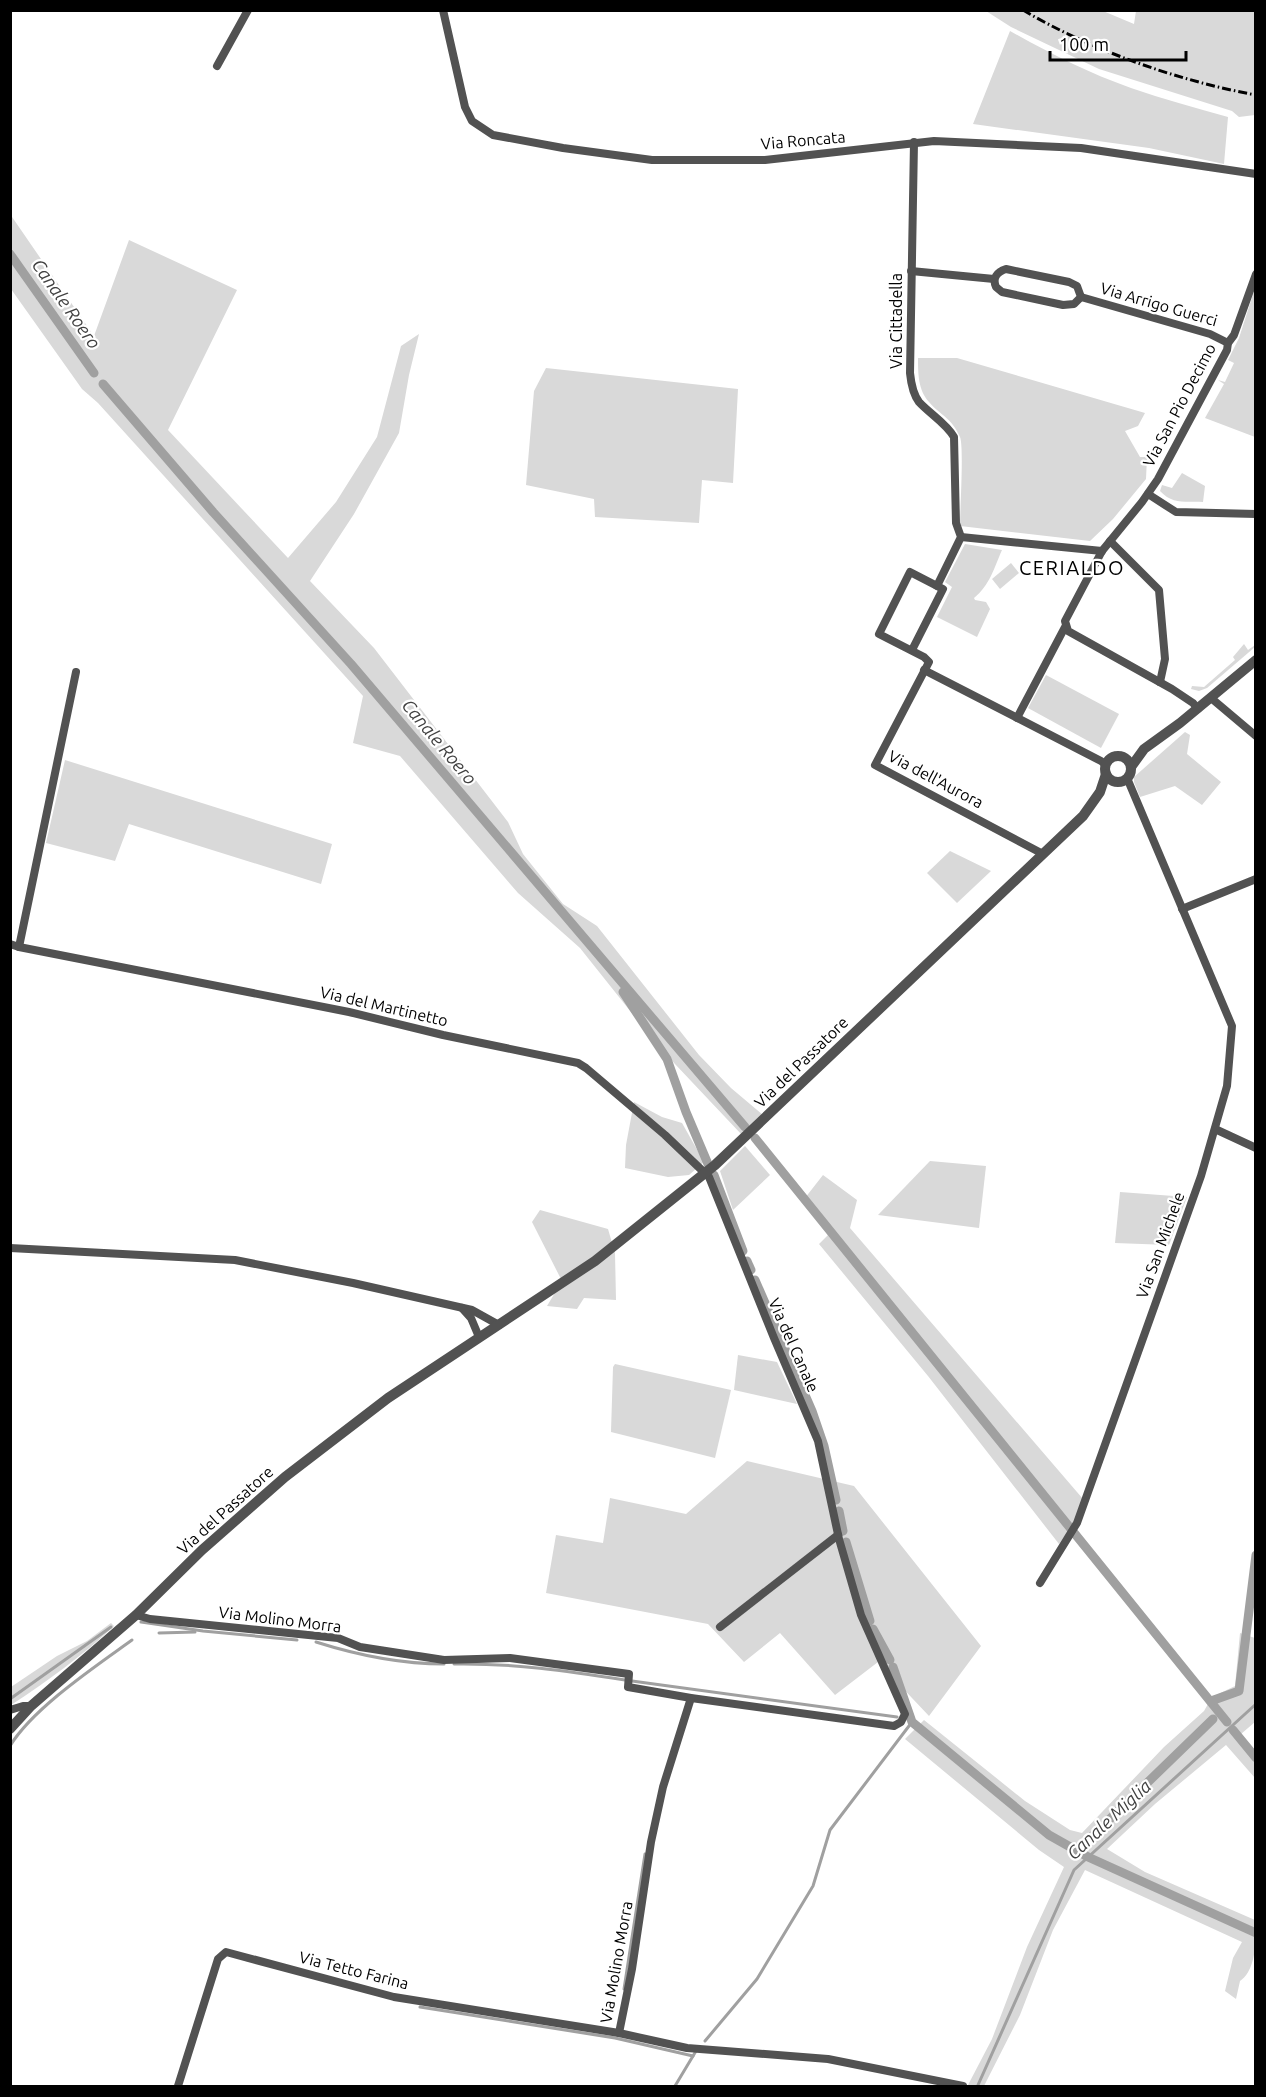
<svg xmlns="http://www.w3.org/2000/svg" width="1266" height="2097" font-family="Ubuntu,sans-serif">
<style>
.green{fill:#d9d9d9}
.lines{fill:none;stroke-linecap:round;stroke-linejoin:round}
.stream{stroke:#a0a0a0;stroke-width:3}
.canal{stroke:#a0a0a0;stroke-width:9}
.minor{stroke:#525252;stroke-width:8}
.tertiary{stroke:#525252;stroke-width:10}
.rail{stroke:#000;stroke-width:3;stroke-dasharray:9 3 1.5 3;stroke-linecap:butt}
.labels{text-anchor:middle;stroke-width:4.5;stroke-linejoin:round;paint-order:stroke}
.street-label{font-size:16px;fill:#000;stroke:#fff}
.water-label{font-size:18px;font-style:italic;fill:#414141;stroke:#fff}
.quarter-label{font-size:20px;letter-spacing:1.5px;fill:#000;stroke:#fff}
</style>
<rect width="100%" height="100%" fill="#fff"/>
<g class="green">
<polygon points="986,11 1103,11 1134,24 1136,11 1255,11 1255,115 1239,117 1232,111 1099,69 1011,27"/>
<path d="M1010 31C1049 53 1088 73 1131 88 1163 99 1196 108 1228 117L1224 164 1149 148 973 124Z"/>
<polygon points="10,214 94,336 129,240 237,290 168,430 288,558 336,502 377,437 401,346 419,334 409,375 399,433 354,514 310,581 374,648 508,822 523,854 563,904 597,926 699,1055 731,1088 763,1115 742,1135 658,1046 580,948 518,893 400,756 353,743 363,696 98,403 82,389 11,289"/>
<polygon points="1255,288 1256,288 1255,437 1205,418 1224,384 1218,380 1225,382 1234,363 1228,360 1239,338"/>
<path d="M918 358H957L1145 413 1138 426 1125 431 1140 457H1147L1146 479 1113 519 1090 541 960 526C960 510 964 447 960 437 951 417 941 416 929 402 918 390 918 373 918 358Z"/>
<polygon points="546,368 738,389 733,483 702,480 699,523 595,517 594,499 526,485 534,391"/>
<path d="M1182 473 1205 486 1203 502C1185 501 1173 505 1160 491L1162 485 1172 488Z"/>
<path d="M965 544 1002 550C994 568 990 585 974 598L975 600 986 602 990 609 977 637 937 617 952 587 945 582Z"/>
<polygon points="1011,563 1019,573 1000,589 992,579"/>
<polygon points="1244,644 1248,650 1255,645 1255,647 1207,688 1199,691 1191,689 1192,686 1204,687 1235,660 1233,657"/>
<polygon points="1046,675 1119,714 1101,748 1028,708"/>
<polygon points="1185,732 1190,735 1187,754 1221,782 1202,805 1175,786 1140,797 1134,782 1134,777"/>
<polygon points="65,760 332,844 321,884 129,824 115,861 46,843"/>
<polygon points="950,851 991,871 957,903 927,873"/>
<polygon points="634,1102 662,1117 682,1123 704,1162 689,1175 668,1177 625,1168 626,1145"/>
<polygon points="745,1146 770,1175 733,1210 720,1171"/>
<polygon points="930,1161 986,1166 979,1228 878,1215"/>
<polygon points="823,1175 857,1200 850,1228 1083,1499 1076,1520 1059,1544 928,1376 819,1244 833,1230 805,1198"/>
<polygon points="1120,1192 1187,1197 1169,1245 1115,1243"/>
<polygon points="540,1210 608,1229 615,1253 616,1300 584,1298 577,1309 547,1306 562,1281 532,1222"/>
<polygon points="738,1355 777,1362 797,1404 734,1390"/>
<polygon points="615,1364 731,1390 715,1458 611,1432 613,1367"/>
<polygon points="747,1461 854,1486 981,1646 929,1716 878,1662 835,1695 780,1633 744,1662 708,1624 546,1593 556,1535 603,1543 610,1498 686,1514"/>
<path d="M111 1623 114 1626C82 1656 48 1681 11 1705V1687L57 1656 87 1641Z"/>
<path d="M1240 1633 1255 1638V1722L1241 1734 1255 1752V1778L1226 1745 1155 1804 1107 1849 1145 1872 1255 1920C1256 1939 1257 1969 1240 1981L1236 1999 1225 1991 1233 1958 1242 1942 1085 1870 1053 1930 1020 2015 984 2086 968 2085 992 2039 1027 1947 1064 1867 1039 1850 905 1739 924 1720 1025 1801 1070 1830 1082 1833 1164 1747 1204 1711 1212 1697 1235 1686Z"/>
</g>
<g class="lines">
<g class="stream">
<polyline points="141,1622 203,1631 297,1640"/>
<polyline points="159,1633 195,1632"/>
<path d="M316 1642C357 1655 402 1664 444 1664"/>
<path d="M454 1664C512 1663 568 1671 625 1680"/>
<polyline points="632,1681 897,1717"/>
<polyline points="10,1699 111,1627"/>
<path d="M10 1746C33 1708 96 1666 132 1640"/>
<polyline points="624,1989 645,1854"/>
<polyline points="420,2007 615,2038 693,2056"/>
<polyline points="705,2041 757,1979 813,1886 830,1830 912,1722"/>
<polyline points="978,2085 1074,1870 1256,1704"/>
<polyline points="675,2086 696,2051"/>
</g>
<g class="canal">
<polyline points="10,254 94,373"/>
<polyline points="103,384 213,512 351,664 745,1127"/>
<polyline points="623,992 667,1059 686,1112 708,1164"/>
<polyline points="755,1138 1227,1722"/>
<polyline points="714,1175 743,1251"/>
<polyline points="747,1261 751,1270"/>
<polyline points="755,1280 812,1411 824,1446 836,1500"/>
<polyline points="839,1511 843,1531"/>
<polyline points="846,1542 870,1621"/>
<polyline points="873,1629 890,1660"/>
<polyline points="893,1667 912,1722 1049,1835 1088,1857 1256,1933"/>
<polyline points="1211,1701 1239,1691 1256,1555"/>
<polyline points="1233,1730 1256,1758"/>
<polyline points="1074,1849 1082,1846 1213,1719"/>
</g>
<g class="minor">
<polyline points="443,10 465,107 472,121 493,135 563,148 652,160 765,160 934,141 1081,148 1256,174"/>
<polyline points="217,66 248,10"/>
<path d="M914 142 910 373C911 383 913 394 919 402 930 414 946 423 954 437L956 523 961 537 937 586"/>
<path d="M1006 269 1069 282 1077 286 1081 297 1074 304 1063 305 1002 292 996 287C992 278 997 272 1006 269Z"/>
<polyline points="911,271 994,279"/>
<polyline points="1081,297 1210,334 1228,343"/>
<polyline points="1148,494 1176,512 1256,514"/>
<polyline points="961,537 1102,551"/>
<polyline points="1110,541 1159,590 1165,659 1160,682"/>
<polyline points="912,650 943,589 910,572 879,634 924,657 929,662 875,765 1043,854"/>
<polyline points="924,670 1101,761 1106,765"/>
<polyline points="1211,698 1256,736"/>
<polyline points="1198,709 1193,703 1172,689 1068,631 1065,621 1102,551 1142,502 1158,479 1227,350 1228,343 1234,335 1256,274"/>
<polyline points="1017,718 1065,627"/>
<polyline points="1182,909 1256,879"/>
<polyline points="10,944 19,947 349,1012 443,1035 578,1063 586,1068 665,1135 709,1177 774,1338 818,1441 839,1539 861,1615 905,1714 901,1722 894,1726 691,1698 628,1687 629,1674 510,1658 444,1660 360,1647 338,1638 150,1619 136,1615"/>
<polyline points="19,947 76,672"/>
<polyline points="1215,1129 1256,1148"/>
<polyline points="10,1248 235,1260 353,1283 472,1310 499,1325"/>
<polyline points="462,1308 471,1318 479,1337"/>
<polyline points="1040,1583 1077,1523 1201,1176 1227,1086 1232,1026 1127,778"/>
<polyline points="720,1627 838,1535"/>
<polyline points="10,1710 23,1706 31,1706"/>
<polyline points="619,2033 632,1969 651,1842 663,1787 691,1698"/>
<polyline points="178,2086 218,1959 226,1952 394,1997 619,2033 687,2048 828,2059 963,2086"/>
</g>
<g class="tertiary">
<circle cx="1118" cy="769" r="13"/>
<polyline points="1131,767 1144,749 1180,723 1256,660"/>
<polyline points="10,1729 31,1706 136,1615 202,1550 285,1477 388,1398 595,1261 715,1165 1083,816 1100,792 1106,774"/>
</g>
<path class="rail" d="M1023 10C1090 50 1179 81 1256 95"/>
</g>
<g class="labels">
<g class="street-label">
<text transform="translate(803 140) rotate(-5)" y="6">Via Roncata</text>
<text transform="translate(1159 304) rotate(16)" y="6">Via Arrigo Guerci</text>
<text transform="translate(896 321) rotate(-90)" y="6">Via Cittadella</text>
<text transform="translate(1179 405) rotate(-62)" y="6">Via San Pio Decimo</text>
<text transform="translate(936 779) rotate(28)" y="6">Via dell'Aurora</text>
<text transform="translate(384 1006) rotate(13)" y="6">Via del Martinetto</text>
<text transform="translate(801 1062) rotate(-44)" y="6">Via del Passatore</text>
<text transform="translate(1160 1245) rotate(-70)" y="6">Via San Michele</text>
<text transform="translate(794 1345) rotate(66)" y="6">Via del Canale</text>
<text transform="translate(225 1510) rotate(-42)" y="6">Via del Passatore</text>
<text transform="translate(280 1619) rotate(7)" y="6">Via Molino Morra</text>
<text transform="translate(616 1962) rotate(-80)" y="6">Via Molino Morra</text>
<text transform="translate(354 1970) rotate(14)" y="6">Via Tetto Farina</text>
</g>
<g class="water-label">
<text transform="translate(66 304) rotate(55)" y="6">Canale Roero</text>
<text transform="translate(439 742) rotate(50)" y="6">Canale Roero</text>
<text transform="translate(1109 1820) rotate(-43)" y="6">Canale Miglia</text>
</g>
<g class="quarter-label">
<text x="1072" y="575">CERIALDO</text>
</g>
</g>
<rect width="1266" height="2097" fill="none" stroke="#000000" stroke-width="24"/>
<path d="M1050 51v9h136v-9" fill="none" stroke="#000000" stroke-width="3"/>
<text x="1059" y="51" font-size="18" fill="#000000" stroke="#ffffff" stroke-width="4.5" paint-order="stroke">100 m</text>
</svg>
